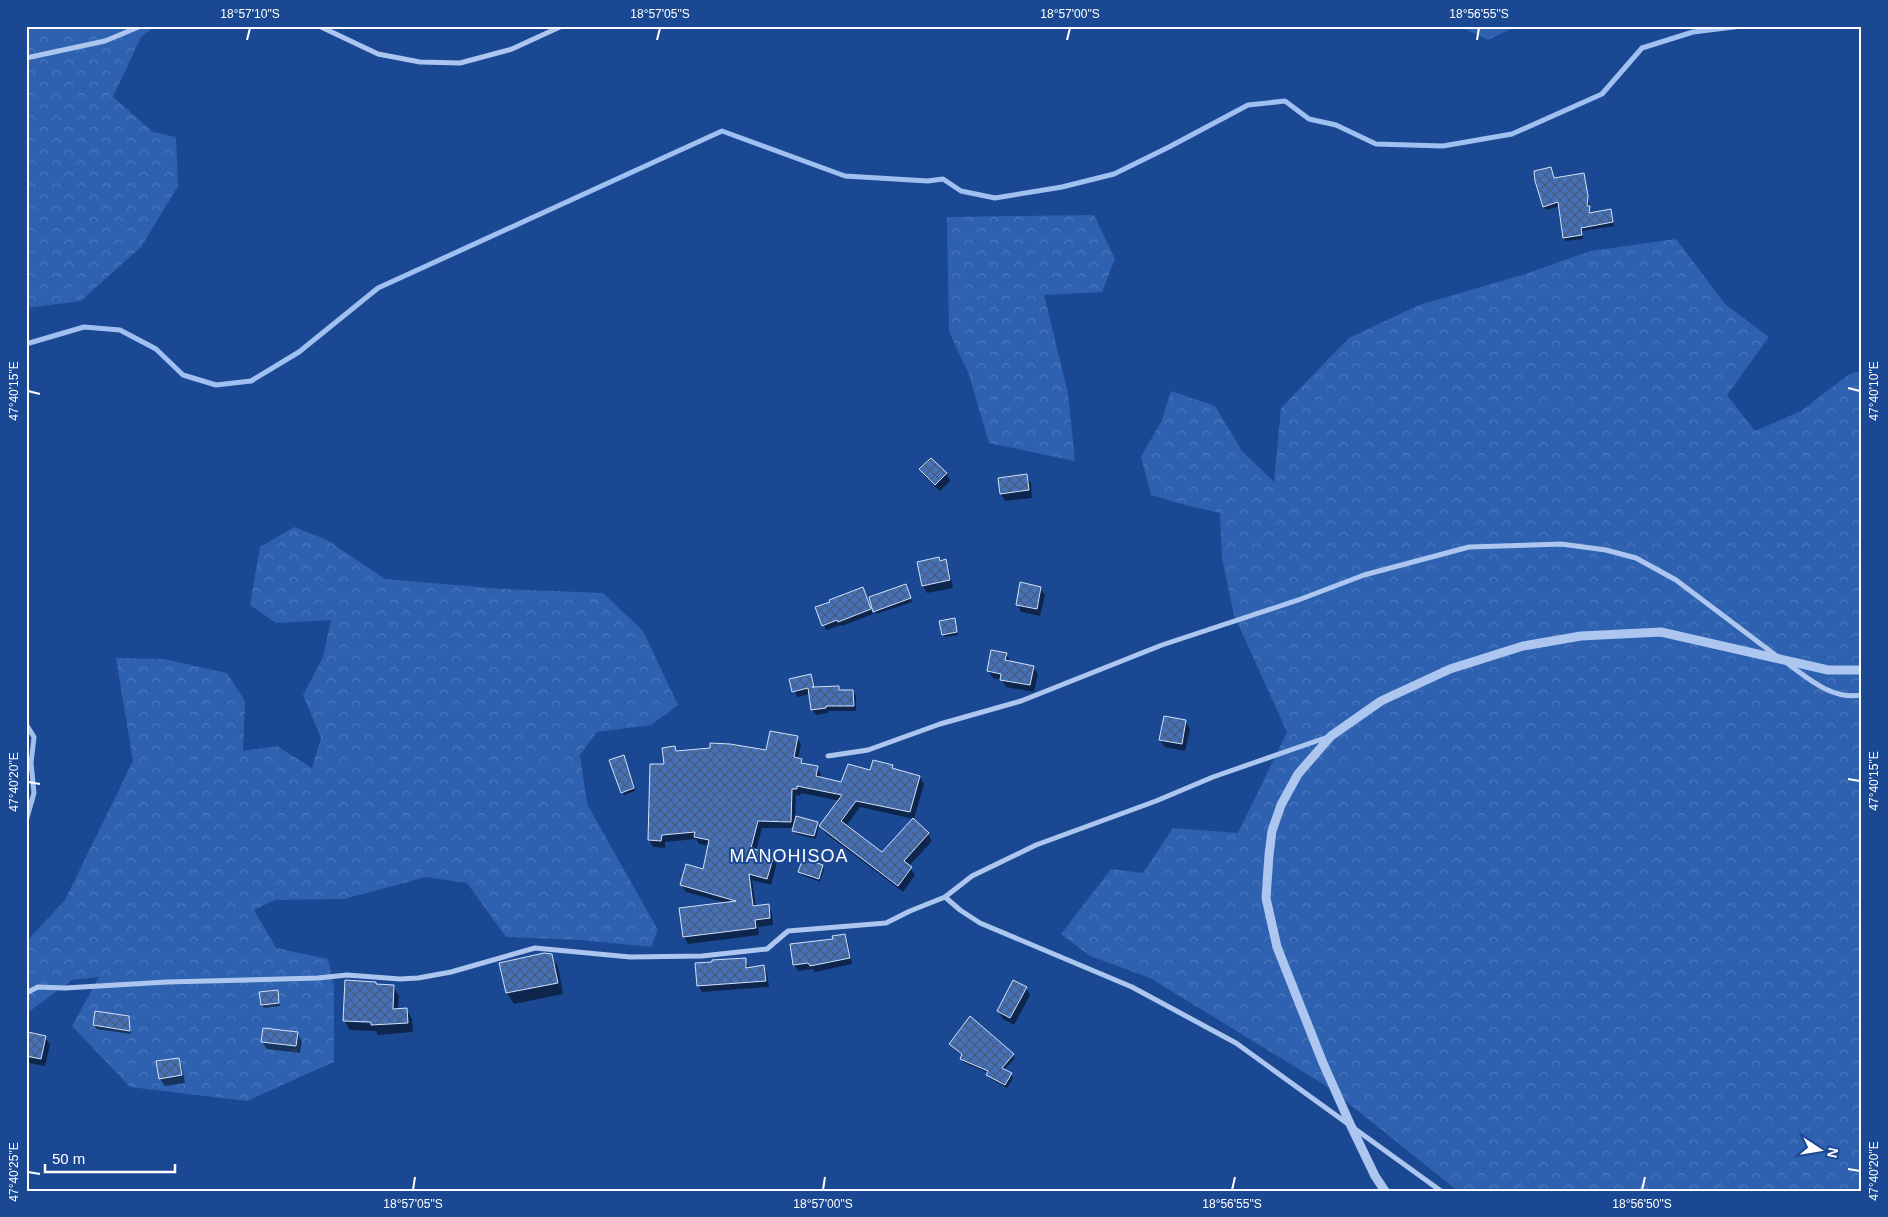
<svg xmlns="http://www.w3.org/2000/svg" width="1888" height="1217" font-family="Arial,sans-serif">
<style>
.forest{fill:url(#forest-crowns)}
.shadow{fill:#0007;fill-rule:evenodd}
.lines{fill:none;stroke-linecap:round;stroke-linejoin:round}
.stream{stroke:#9fc0f1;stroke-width:5}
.building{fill:url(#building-cross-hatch);stroke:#d2e2fa}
.minor{stroke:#acc6ef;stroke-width:5}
.tertiary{stroke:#acc6ef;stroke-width:9}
.ticks{fill:none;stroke:#fff;stroke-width:2}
.labels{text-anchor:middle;stroke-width:4;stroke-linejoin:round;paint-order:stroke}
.quarter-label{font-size:18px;letter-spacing:1px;fill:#fff;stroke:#1b4892}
.neatline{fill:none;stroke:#fff;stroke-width:2}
.ticks-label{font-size:12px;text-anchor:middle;fill:#fff}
</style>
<defs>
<pattern id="forest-crowns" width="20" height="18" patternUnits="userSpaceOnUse" patternTransform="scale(1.25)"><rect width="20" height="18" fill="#2e61b0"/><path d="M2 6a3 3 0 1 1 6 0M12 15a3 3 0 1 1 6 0" fill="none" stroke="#4d79bc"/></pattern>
<pattern id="building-cross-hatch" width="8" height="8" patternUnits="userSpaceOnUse" patternTransform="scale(1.25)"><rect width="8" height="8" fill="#4471b9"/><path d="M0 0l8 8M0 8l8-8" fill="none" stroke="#485d7d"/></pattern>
</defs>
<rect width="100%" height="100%" fill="#1b4892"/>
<g class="forest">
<polygon points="26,26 155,26 141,37 113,97 153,132 176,137 178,186 141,247 81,301 26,308"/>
<polygon points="1459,26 1517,26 1488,40"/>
<polygon points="1094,215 1115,259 1102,292 1044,295 1068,393 1075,461 989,443 968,372 949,332 947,217"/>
<polygon points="1676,239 1725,304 1769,337 1727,395 1755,431 1801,411 1848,375 1862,370 1862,1191 1458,1191 1328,1087 1150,978 1090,956 1061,934 1111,869 1143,873 1173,828 1238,833 1287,732 1234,615 1222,558 1220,513 1185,505 1151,495 1141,457 1161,422 1171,391 1215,406 1242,451 1274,482 1281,408 1349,338 1419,305 1525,274 1590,251"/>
<polygon points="294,527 327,540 385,579 502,589 603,593 643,631 678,705 651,725 597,732 580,755 587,804 658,930 651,947 580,940 506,937 467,883 426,877 344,899 275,900 254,910 276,948 328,959 334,988 334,1062 247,1101 130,1087 72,1026 99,977 72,980 26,1014 26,942 65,900 133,761 116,658 164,659 227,673 245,701 243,751 277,746 312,768 321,738 303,695 323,657 331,620 276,623 250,605 260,547"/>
</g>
<g class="shadow">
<polygon points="1583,175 1591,214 1610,210 1614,226 1582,231 1583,239 1566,241 1564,238 1560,206 1546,210 1544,207 1554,180"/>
<polygon points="921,470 946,473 950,481 940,491 925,477"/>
<polygon points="1026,476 1031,483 1032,498 1005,501 1001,493"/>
<polygon points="945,561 949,568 953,588 927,593 923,586"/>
<polygon points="906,585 912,602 876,614 874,611"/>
<polygon points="1040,588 1045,595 1040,616 1021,612 1017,604"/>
<polygon points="865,593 873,614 842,626 841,625 826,630 817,608"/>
<polygon points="954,619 958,635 945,637 943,634"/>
<polygon points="1006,654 1011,662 1033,667 1038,674 1034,692 1006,687 1002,680 993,678 988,671"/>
<polygon points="811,675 816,688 838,688 841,691 853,691 856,696 856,711 828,711 828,713 816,715 812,710 810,694 797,697 791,680"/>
<polygon points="1185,721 1190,729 1185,751 1165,747 1160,740"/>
<polygon points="797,737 801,745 798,759 801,760 804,764 817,767 821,774 820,778 842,784 871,771 892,766 894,770 920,777 924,784 914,819 860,807 846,826 882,854 928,834 932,841 909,866 915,875 903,892 825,833 821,826 840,801 801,793 800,796 796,795 795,817 817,823 819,826 816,839 796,834 794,828 762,828 756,851 773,856 777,863 771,885 752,880 756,907 768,906 772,913 773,925 758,927 759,935 688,944 684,937 726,903 686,892 682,885 704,870 709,846 699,844 696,839 665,842 665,848 653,847 649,840 666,766 674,748 677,753 767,752"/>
<polygon points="625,760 635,791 624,795 622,792"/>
<polygon points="822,866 824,869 820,882 802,875 800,872"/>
<polygon points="845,935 848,942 852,964 815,972 813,969 798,971 794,964"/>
<polygon points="551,955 558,967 563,994 514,1004 507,993 501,964"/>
<polygon points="745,960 749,968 764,967 767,973 769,987 702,992 698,986 713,963"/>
<path d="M375 983 377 986H393L399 996 398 1009H406L412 1019 413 1032 378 1035 376 1031 350 1030 344 1020ZM348 1020 378 1021V1024L348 1022Z"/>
<polygon points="1026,988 1030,995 1014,1025 1003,1019 998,1011"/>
<polygon points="277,991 280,1006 264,1008 262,1005"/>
<polygon points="128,1017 131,1034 96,1029 94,1025"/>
<polygon points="297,1033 302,1041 300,1053 267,1049 262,1042"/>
<polygon points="29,1034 45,1037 50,1045 45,1066 29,1063 26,1058 26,1047"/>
<polygon points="951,1044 1013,1055 1015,1058 1004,1070 1011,1074 1013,1078 1007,1088 989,1078 987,1075 988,1073 963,1062 962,1059 963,1056"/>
<polygon points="178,1059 182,1067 185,1083 165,1086 160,1079"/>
</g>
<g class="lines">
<g class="stream">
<polyline points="26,344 84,327 120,330 156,349 183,375 216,385 251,381 299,352 378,288 722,131 845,176 928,181 943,179 961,191 995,198 1062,187 1114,174 1169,147 1248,105 1285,101 1309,119 1336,125 1376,144 1443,146 1512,134 1602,94 1642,48 1693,32 1742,26"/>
<polyline points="26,724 34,737 31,763 34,793 26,821"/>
</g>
</g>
<g class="building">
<polygon points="1551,167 1554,178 1584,173 1588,196 1587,206 1590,206 1589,213 1611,209 1613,222 1581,228 1582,235 1563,238 1558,202 1543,207 1535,181 1534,171"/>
<polygon points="931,458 947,473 935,485 919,469"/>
<polygon points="1027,474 1029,490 1000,494 998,478"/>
<polygon points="939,557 940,561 946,559 950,580 922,586 917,562"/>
<polygon points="1020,582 1041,587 1037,609 1016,605"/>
<polygon points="906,584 911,598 873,612 869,597"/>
<polygon points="863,587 871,609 838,622 837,620 822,626 815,607 830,602 829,600"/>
<polygon points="955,618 957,632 942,635 939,621"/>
<polygon points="991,650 1007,653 1005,660 1034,666 1030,685 1000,680 1001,674 987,671"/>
<polygon points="811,674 814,687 812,687 839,686 839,690 853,690 854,706 826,706 826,708 811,710 808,688 792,692 789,679"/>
<polygon points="1164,716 1186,720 1182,744 1159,740"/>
<polygon points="770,731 798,736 794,757 802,759 801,763 818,766 816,776 841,782 848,764 870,770 873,760 893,765 892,768 920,776 910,812 856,801 841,821 882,852 913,818 929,833 904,861 912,867 898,886 819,826 842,795 797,786 797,789 792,789 791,822 758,821 751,848 774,855 767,879 749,874 753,906 769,904 770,918 755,920 756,928 683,937 679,908 736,901 680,885 686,864 703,869 709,840 694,837 695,832 662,835 661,841 648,840 650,764 664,764 662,748 675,746 676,751 710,748 710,743 730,744 766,750"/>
<polygon points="624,755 634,788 621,793 609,760"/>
<polygon points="796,816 818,822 814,836 792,831"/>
<polygon points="803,858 823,865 819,879 798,872"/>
<polygon points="845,934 850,958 810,966 808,963 793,965 790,944 833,939 832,936"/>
<polygon points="544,953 552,954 558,983 506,993 499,963"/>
<polygon points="746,958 746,968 764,965 766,981 697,986 695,963 712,962 712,960"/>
<polygon points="345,980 376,982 376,984 394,985 393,1009 407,1008 408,1023 371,1025 371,1022 343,1021"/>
<polygon points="1013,980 1027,987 1010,1018 997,1011"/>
<polygon points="278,990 279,1003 261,1005 259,992"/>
<polygon points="95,1011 129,1016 130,1031 93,1025"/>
<polygon points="970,1016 1014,1054 1002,1068 1012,1073 1005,1085 986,1075 988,1071 960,1059 962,1054 949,1044"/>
<polygon points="263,1028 298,1032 296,1046 261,1042"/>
<polygon points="28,1032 46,1036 41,1059 26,1056"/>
<polygon points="179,1058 182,1075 159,1079 156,1061"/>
</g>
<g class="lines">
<g class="minor">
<polyline points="319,26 378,54 420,62 460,63 512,49 562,26"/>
<polyline points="26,58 105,41 141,26"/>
<path d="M1787 663C1809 679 1832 700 1862 695"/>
<polyline points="828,756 868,750 940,724 1021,701 1162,645 1301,599 1364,575 1469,547 1561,544 1606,550 1636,558 1676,580 1778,657"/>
<polyline points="945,897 960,910 980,923 1132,987 1236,1043 1441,1191"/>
<polyline points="26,993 38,987 65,988 167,982 318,978 347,975 400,979 418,978 451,972 535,948 630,957 702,956 767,949 788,931 886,923 910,911 945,897 972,876 1036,845 1156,801 1213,777 1328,737"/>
</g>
<polyline class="tertiary" points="1385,1191 1375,1176 1351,1126 1323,1063 1277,947 1266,898 1269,855 1272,831 1281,805 1298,774 1331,736 1381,701 1450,669 1523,646 1581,636 1661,632 1828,670 1862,670"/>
</g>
<path class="ticks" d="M247 40 250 28M657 40 660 28M1067 40 1070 28M1477 40 1479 28M1848 388 1860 391M28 391 40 394M1848 779 1860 781M28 782 40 784M1848 1169 1860 1171M28 1172 40 1174M413 1190 415 1177M823 1190 825 1177M1232 1190 1235 1177M1642 1190 1645 1177"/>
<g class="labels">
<g class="quarter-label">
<text x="789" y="862">MANOHISOA</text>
</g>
</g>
<rect width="1888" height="1217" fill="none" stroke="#1b4892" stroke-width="55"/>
<g transform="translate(1820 1150) rotate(102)" stroke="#1b4892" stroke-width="4" paint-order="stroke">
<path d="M0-4L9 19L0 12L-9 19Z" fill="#ffffff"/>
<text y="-8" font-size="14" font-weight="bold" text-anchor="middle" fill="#ffffff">N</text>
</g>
<path d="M45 1164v8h130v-8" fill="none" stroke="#ffffff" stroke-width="2.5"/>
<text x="52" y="1164" font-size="15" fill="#ffffff" stroke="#1b4892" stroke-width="4" paint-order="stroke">50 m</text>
<rect x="28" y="28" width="1832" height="1162" class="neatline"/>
<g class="ticks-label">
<text x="250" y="18">18°57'10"S</text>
<text x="660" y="18">18°57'05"S</text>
<text x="1070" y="18">18°57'00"S</text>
<text x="1479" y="18">18°56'55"S</text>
<text transform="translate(1874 391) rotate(-90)" y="4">47°40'10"E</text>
<text transform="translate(14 391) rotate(-90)" y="4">47°40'15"E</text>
<text transform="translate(1874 781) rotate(-90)" y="4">47°40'15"E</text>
<text transform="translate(14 782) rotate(-90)" y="4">47°40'20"E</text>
<text transform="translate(1874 1171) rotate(-90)" y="4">47°40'20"E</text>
<text transform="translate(14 1172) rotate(-90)" y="4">47°40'25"E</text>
<text x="413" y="1208">18°57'05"S</text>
<text x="823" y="1208">18°57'00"S</text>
<text x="1232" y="1208">18°56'55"S</text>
<text x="1642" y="1208">18°56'50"S</text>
</g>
</svg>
